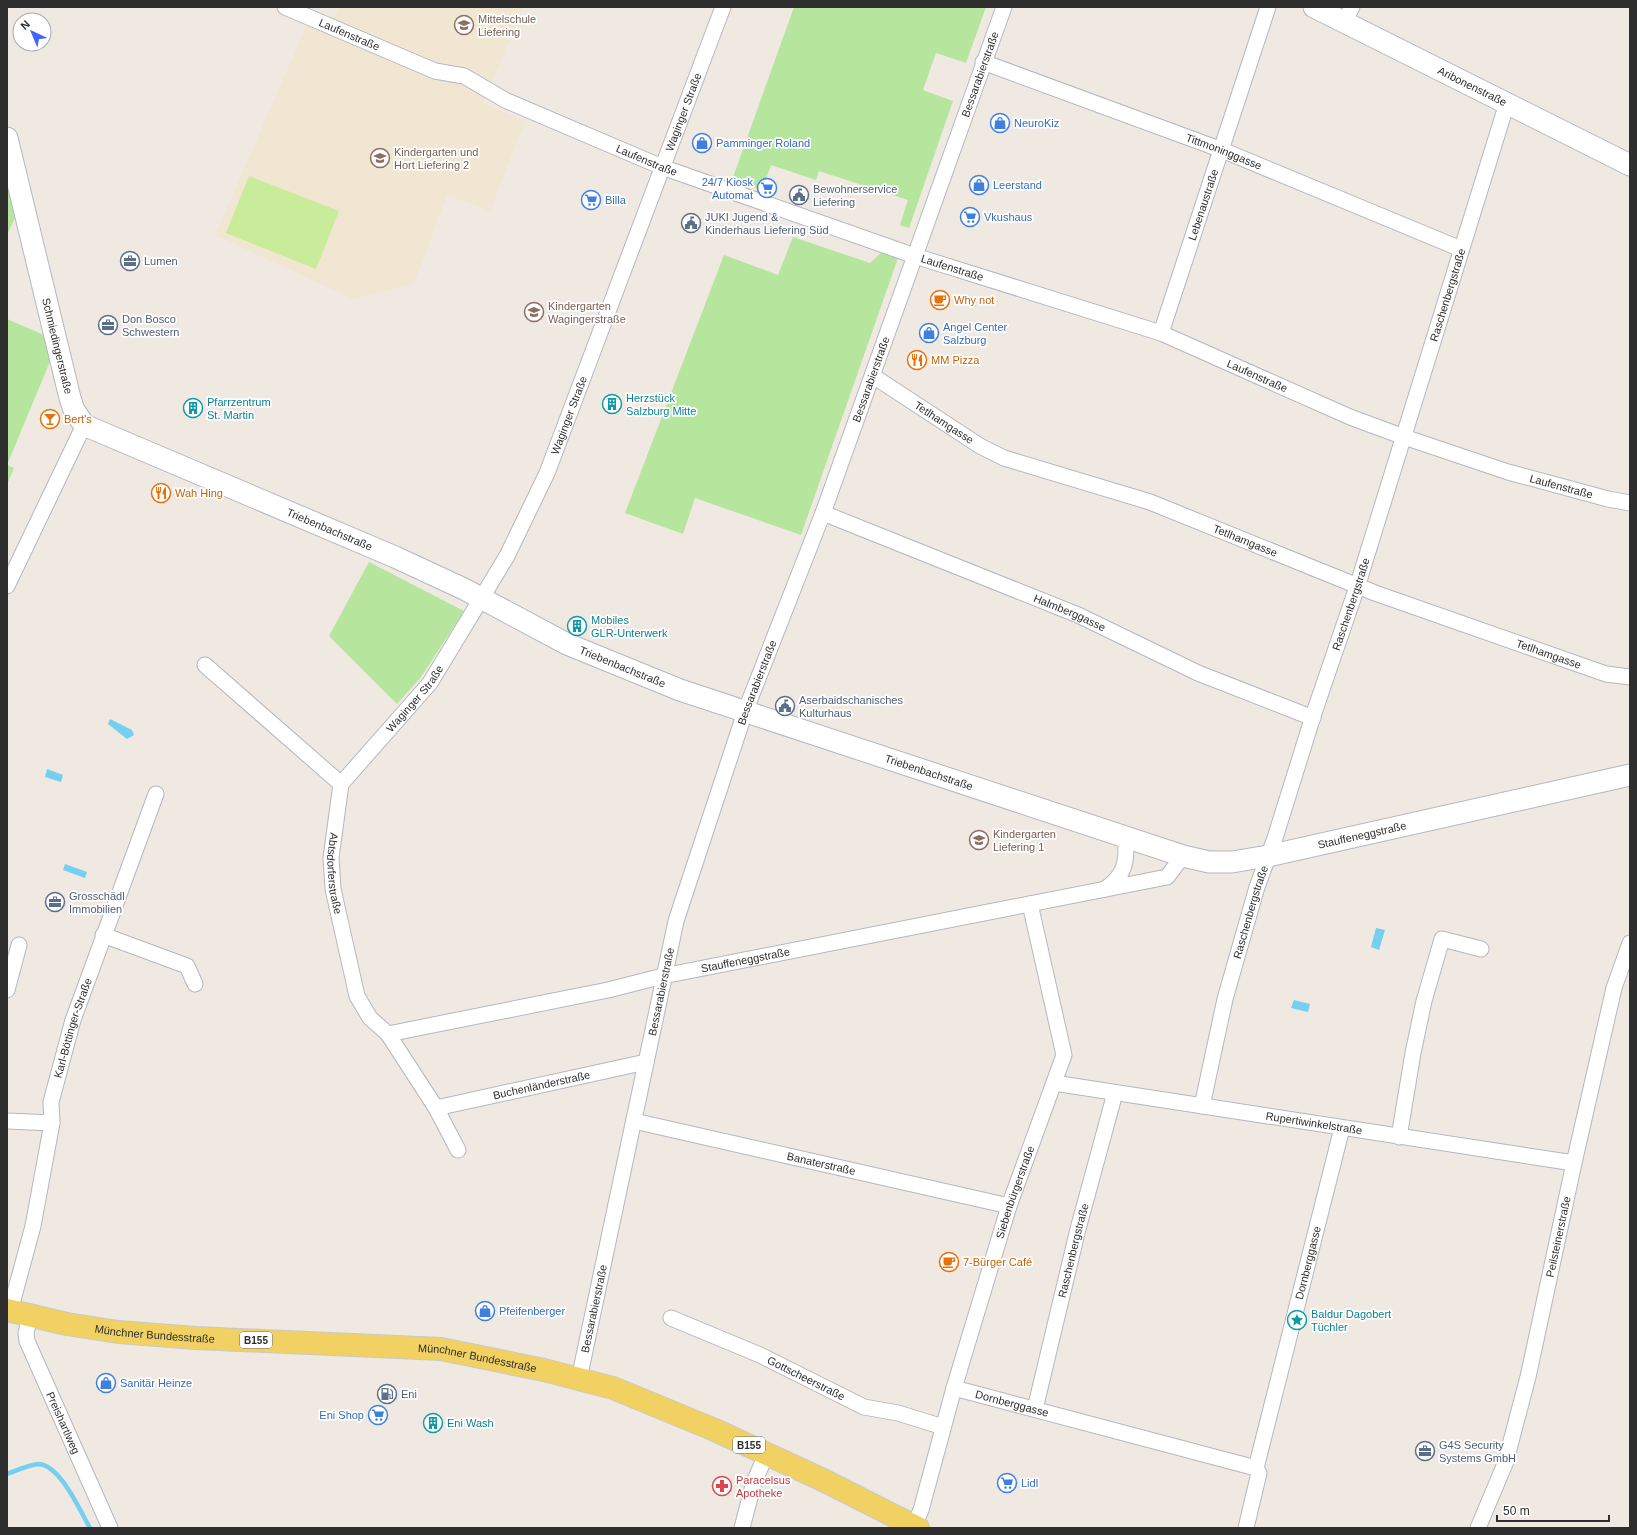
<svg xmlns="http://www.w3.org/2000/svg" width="1637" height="1535" font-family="Arial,sans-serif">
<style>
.education{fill:#f0e6d1}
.green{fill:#b6e59e}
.pitch{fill:#c9ec9a}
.water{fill:#75cff0}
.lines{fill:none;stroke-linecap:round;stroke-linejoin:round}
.stream{stroke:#75cff0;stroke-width:4.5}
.street-casing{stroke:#b4b7c1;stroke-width:17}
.secondary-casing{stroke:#b4b7c1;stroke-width:23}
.primary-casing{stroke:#c9c9c9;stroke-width:24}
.street{stroke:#fff;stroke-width:15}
.secondary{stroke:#fff;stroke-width:21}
.primary{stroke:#f2d163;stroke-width:22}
.labels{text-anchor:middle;stroke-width:3.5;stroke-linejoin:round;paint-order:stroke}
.shield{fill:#fff;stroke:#6d6d6d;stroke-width:1}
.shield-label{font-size:10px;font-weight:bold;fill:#2e2e2e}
.education-label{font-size:11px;fill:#785e54;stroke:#fff;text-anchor:start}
.street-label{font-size:11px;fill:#2e2e2e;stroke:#fff}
.shop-label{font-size:11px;fill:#366cbe;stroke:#fff;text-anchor:start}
.service-label{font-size:11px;fill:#4e5e75;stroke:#fff;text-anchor:start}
.food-label{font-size:11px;fill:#c56008;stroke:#fff;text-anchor:start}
.culture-label{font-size:11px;fill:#0d838f;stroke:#fff;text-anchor:start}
.health-label{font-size:11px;fill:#be3a42;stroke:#fff;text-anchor:start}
</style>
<rect width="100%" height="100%" fill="#efe9e1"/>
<polygon class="education" points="339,7 523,7 483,103 525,121 490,211 447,195 414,284 353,299 215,235 307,25 335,16"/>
<g class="green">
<polygon points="794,7 986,7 966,63 936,53 923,90 953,101 909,228 900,225 908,200 819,171 816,180 771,165 762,190 732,180"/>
<polygon points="7,184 15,218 7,235"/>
<polygon points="793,237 870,263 882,252 898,258 801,535 695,498 683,534 625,513 724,255 778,275"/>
<polygon points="7,319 44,335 51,359 7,465 14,468 7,485"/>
<polygon points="369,562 464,611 421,677 397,704 329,636"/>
</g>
<polygon class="pitch" points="249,176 339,211 316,269 226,233"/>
<g class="water">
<polygon points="110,719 132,730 134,735 127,739 108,724"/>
<polygon points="47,769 63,775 61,782 45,777"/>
<polygon points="65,864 87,872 85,878 63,870"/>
<polygon points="1376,928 1385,930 1379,950 1371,947"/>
<polygon points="1294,1000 1310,1004 1308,1012 1291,1008"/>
</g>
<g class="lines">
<path class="stream" d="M7 1474C16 1471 30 1464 39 1464 61 1466 80 1511 90 1528"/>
<defs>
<g id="street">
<path id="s1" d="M285 7 435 71 464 76 505 100 662 167 915 256 1161 333 1350 417 1404 437 1508 472 1608 499 1630 503"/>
<polyline points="1344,22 1352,7"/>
<path id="s2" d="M983 62 1222 150 1461 249"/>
<path id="s3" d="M1161 333 1268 7"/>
<path id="s4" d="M873 376 980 446 1004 458 1150 502 1375 593 1606 674 1630 677"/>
<path id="s5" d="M823 513 1078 615 1198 673 1313 718"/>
<polyline points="7,586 84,425"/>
<path id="s6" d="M205 665 341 784 331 858 333 889 357 996 370 1018 388 1034 436 1108 458 1150"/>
<path id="s7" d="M341 784 430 683 507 556 547 473 723 7"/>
<path d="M1105 889C1125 876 1128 860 1125 837"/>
<polyline points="103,935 187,966 195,984"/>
<polyline points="7,990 19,945"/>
<path id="s8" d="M388 1034 608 990 663 976 1167 877 1183 856"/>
<path id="s9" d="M1054 1083 1574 1163"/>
<path id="s10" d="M1202 1106 1225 999 1257 887 1275 838 1314 713 1357 587 1507 103"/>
<path id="s11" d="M436 1108 646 1062"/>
<polyline points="7,1121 52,1123"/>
<path id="s12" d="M634 1121 1009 1206"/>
<polyline points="1399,1137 1413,1053 1424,1001 1442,939 1481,949"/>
<path id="s13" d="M10 1311 33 1226 52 1123 51 1102 73 1020 156 794"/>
<path id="s14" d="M30 1316 26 1333 27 1341 110 1528"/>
<path id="s15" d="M671 1318 760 1355 864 1407 898 1413 943 1427"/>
<path id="s16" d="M579 1379 676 921 745 712 823 513 1004 7"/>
<path id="s17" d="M954 1388 1256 1468"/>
<path id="s18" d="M1035 1409 1078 1229 1115 1093"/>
<path id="s19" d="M914 1526 921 1510 954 1388 1009 1206 1064 1055 1030 904"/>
<polyline points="742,1528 754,1482 767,1453"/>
<path id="s20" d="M1246 1528 1259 1473 1256 1468 1342 1128"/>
<path id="s21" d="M1478 1528 1507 1459 1510 1445 1528 1377 1574 1163 1614 988 1630 943"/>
</g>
<g id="secondary">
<path id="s22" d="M1314 7 1630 165"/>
<path id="s23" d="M7 138 70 398 74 410 84 425 395 557 464 589 567 644 680 690 1183 856 1209 862H1232L1268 856 1630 775"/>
</g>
<g id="primary">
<path id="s24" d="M7 1310 67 1324 118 1332 196 1338 441 1349 544 1370 613 1388 715 1430 823 1480 918 1528"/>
</g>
</defs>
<use href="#street" class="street-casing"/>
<use href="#secondary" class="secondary-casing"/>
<use href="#primary" class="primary-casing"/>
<use href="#street" class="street"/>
<use href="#secondary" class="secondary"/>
<use href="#primary" class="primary"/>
</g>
<defs>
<symbol id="school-ring" viewBox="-11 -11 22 22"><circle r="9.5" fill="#fff" stroke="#8d6e63" stroke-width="1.5"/><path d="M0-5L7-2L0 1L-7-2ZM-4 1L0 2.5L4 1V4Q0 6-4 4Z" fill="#8d6e63"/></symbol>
<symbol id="shop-ring" viewBox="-11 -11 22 22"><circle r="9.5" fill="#fff" stroke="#3f7fe0" stroke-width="1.5"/><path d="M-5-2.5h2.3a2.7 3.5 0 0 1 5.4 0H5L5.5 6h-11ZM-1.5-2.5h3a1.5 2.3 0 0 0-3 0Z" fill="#3f7fe0"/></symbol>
<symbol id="supermarket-ring" viewBox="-11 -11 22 22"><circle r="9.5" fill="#fff" stroke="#3f7fe0" stroke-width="1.5"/><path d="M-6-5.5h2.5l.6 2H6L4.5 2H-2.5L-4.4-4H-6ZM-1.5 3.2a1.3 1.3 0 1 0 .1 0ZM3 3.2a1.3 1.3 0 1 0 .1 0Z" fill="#3f7fe0"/></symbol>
<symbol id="civic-ring" viewBox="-11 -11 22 22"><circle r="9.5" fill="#fff" stroke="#5c6f8a" stroke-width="1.5"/><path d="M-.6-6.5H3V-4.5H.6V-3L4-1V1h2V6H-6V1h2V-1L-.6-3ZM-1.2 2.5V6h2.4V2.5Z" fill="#5c6f8a"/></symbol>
<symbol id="office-ring" viewBox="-11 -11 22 22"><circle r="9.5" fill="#fff" stroke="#5c6f8a" stroke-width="1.5"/><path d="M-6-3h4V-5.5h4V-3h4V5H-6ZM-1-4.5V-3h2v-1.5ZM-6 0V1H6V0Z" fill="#5c6f8a"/></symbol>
<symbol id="cafe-ring" viewBox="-11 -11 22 22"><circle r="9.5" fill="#fff" stroke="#e8710a" stroke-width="1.5"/><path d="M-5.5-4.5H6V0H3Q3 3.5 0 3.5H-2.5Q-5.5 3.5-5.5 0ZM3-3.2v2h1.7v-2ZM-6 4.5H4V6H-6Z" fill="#e8710a"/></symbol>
<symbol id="restaurant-ring" viewBox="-11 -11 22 22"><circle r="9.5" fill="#fff" stroke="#e8710a" stroke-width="1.5"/><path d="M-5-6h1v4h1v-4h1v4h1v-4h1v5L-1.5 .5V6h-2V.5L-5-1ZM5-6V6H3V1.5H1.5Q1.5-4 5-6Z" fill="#e8710a"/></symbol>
<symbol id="building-ring" viewBox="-11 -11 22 22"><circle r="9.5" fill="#fff" stroke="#0f9aa8" stroke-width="1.5"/><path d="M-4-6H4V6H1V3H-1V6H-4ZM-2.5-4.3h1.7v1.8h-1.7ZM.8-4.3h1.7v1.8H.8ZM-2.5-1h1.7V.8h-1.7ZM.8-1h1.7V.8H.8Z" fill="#0f9aa8"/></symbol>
<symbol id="bar-ring" viewBox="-11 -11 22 22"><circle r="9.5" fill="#fff" stroke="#e8710a" stroke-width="1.5"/><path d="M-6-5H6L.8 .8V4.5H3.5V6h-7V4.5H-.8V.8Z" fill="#e8710a"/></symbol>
<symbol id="sight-ring" viewBox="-11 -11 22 22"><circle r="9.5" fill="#fff" stroke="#0f9aa8" stroke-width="1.5"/><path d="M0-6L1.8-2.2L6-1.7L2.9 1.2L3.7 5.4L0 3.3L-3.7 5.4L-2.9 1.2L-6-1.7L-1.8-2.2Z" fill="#0f9aa8"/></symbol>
<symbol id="fuel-ring" viewBox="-11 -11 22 22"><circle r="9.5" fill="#fff" stroke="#5c6f8a" stroke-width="1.5"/><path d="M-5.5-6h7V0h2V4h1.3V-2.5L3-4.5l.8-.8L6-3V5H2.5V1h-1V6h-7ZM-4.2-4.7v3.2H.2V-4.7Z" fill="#5c6f8a"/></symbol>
<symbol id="pharmacy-ring" viewBox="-11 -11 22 22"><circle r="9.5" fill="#fff" stroke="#e0444e" stroke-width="1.5"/><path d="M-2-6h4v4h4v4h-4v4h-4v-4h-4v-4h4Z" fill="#e0444e"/></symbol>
</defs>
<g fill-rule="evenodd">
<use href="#school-ring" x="453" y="14" width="22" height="22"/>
<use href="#shop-ring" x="989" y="112" width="22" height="22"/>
<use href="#shop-ring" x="691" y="132" width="22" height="22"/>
<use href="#school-ring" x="369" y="147" width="22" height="22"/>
<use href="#shop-ring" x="968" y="174" width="22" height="22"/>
<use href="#supermarket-ring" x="756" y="177" width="22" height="22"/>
<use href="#civic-ring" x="788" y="184" width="22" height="22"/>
<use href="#supermarket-ring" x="580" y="189" width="22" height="22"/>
<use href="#supermarket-ring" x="959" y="206" width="22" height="22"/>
<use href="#civic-ring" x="680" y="212" width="22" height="22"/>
<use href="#office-ring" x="119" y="250" width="22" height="22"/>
<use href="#cafe-ring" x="929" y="289" width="22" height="22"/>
<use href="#school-ring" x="523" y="301" width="22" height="22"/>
<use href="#office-ring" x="97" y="314" width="22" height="22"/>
<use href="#shop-ring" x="918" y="322" width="22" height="22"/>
<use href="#restaurant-ring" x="906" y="349" width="22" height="22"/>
<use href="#building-ring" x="601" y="393" width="22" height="22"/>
<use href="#building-ring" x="182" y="397" width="22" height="22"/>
<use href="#bar-ring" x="39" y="408" width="22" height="22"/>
<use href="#restaurant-ring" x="150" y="482" width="22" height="22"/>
<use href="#building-ring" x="566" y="615" width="22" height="22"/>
<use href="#civic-ring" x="774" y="695" width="22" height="22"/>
<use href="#school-ring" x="968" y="829" width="22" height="22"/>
<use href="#office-ring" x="44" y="891" width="22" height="22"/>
<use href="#cafe-ring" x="938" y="1251" width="22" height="22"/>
<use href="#shop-ring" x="474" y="1300" width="22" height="22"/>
<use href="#sight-ring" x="1286" y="1309" width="22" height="22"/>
<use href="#shop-ring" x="95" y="1372" width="22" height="22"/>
<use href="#fuel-ring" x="376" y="1383" width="22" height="22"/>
<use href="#supermarket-ring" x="367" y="1404" width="22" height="22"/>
<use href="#building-ring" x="422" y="1412" width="22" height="22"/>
<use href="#office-ring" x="1414" y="1440" width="22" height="22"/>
<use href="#supermarket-ring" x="996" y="1472" width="22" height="22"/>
<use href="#pharmacy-ring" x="711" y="1475" width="22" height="22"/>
</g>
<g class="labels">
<g class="shield">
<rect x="240" y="1332" width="32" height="16" rx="3"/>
<rect x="733" y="1437" width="32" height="16" rx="3"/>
</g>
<g class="shield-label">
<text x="256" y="1344">B155</text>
<text x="749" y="1449">B155</text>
</g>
<g class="education-label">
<text x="478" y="23">Mittelschule<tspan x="478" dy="13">Liefering</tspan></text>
<text x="394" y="156">Kindergarten und<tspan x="394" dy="13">Hort Liefering 2</tspan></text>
<text x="548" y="310">Kindergarten<tspan x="548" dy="13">Wagingerstraße</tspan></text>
<text x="993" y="838">Kindergarten<tspan x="993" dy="13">Liefering 1</tspan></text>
</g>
<g class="street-label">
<text dy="4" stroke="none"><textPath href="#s1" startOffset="70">Laufenstraße</textPath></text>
<text dy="4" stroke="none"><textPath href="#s16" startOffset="1368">Bessarabierstraße</textPath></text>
<text dy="4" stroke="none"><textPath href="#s22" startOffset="177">Aribonenstraße</textPath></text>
<text dy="4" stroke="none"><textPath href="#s7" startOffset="761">Waginger Straße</textPath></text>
<text dy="4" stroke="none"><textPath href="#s2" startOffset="257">Tittmoninggasse</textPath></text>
<text dy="4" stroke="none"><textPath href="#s1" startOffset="394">Laufenstraße</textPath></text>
<text dy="4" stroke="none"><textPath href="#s3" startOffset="135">Lebenaustraße</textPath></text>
<text dy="4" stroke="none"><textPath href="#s1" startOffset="718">Laufenstraße</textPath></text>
<text dy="4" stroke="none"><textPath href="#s10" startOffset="848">Raschenbergstraße</textPath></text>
<text dy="4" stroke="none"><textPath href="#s23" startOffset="214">Schmiedingerstraße</textPath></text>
<text dy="4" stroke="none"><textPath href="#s1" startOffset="1042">Laufenstraße</textPath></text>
<text dy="4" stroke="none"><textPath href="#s16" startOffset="1044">Bessarabierstraße</textPath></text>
<text dy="4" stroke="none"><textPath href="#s7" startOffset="437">Waginger Straße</textPath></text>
<text dy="4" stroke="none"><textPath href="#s4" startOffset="85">Tetlhamgasse</textPath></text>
<text dy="4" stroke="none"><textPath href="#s1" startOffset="1366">Laufenstraße</textPath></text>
<text dy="4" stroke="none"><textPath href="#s23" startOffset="565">Triebenbachstraße</textPath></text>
<text dy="4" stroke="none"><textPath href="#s4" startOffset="410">Tetlhamgasse</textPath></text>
<text dy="4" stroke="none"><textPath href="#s10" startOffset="524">Raschenbergstraße</textPath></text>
<text dy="4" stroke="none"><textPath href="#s5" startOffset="266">Halmberggasse</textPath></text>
<text dy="4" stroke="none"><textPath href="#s4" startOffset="734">Tetlhamgasse</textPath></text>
<text dy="4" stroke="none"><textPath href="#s23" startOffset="889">Triebenbachstraße</textPath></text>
<text dy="4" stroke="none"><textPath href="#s16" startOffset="720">Bessarabierstraße</textPath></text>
<text dy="4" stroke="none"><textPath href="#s7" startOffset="113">Waginger Straße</textPath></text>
<text dy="4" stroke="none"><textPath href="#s23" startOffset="1213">Triebenbachstraße</textPath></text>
<text dy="4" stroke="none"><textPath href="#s23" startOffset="1663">Stauffeneggstraße</textPath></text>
<text dy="4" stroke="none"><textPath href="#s6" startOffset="271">Abtsdorferstraße</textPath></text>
<text dy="4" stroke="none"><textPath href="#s10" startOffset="200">Raschenbergstraße</textPath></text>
<text dy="4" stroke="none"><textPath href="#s8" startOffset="365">Stauffeneggstraße</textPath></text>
<text dy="4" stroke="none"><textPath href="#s16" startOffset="396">Bessarabierstraße</textPath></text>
<text dy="4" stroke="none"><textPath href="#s13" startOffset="291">Karl-Böttinger-Straße</textPath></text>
<text dy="4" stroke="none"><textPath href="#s11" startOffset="108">Buchenländerstraße</textPath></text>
<text dy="4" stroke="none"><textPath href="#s9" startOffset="263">Rupertiwinkelstraße</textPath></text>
<text dy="4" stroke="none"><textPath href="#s12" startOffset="192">Banaterstraße</textPath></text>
<text dy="4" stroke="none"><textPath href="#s19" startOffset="349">Siebenbürgerstraße</textPath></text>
<text dy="4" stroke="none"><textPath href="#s21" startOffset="303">Peilsteinerstraße</textPath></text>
<text dy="4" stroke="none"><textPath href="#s18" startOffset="163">Raschenbergstraße</textPath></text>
<text dy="4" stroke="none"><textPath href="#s20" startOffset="274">Dornberggasse</textPath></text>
<text dy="4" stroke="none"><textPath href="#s16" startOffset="72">Bessarabierstraße</textPath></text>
<text dy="4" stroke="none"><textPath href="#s24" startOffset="150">Münchner Bundesstraße</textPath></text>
<text dy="4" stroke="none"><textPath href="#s24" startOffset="474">Münchner Bundesstraße</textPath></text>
<text dy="4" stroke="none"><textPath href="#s15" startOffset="148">Gottscheerstraße</textPath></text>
<text dy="4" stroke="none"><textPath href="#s17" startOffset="60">Dornberggasse</textPath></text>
<text dy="4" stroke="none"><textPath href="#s14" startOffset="115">Preishartlweg</textPath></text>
</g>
<g class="shop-label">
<text x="1014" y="127">NeuroKiz</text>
<text x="716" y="147">Pamminger Roland</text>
<text x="753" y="186" text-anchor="end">24/7 Kiosk<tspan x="753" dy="13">Automat</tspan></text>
<text x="993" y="189">Leerstand</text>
<text x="605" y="204">Billa</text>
<text x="984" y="221">Vkushaus</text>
<text x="943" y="331">Angel Center<tspan x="943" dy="13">Salzburg</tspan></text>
<text x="499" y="1315">Pfeifenberger</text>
<text x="120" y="1387">Sanitär Heinze</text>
<text x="364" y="1419" text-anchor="end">Eni Shop</text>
<text x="1021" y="1487">Lidl</text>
</g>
<g class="service-label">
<text x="813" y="193">Bewohnerservice<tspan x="813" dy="13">Liefering</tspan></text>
<text x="705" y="221">JUKI Jugend &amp;<tspan x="705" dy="13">Kinderhaus Liefering Süd</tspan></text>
<text x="144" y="265">Lumen</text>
<text x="122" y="323">Don Bosco<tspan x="122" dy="13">Schwestern</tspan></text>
<text x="799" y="704">Aserbaidschanisches<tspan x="799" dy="13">Kulturhaus</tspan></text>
<text x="69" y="900">Grosschädl<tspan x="69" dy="13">Immobilien</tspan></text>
<text x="401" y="1398">Eni</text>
<text x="1439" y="1449">G4S Security<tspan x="1439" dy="13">Systems GmbH</tspan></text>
</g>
<g class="food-label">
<text x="954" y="304">Why not</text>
<text x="931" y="364">MM Pizza</text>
<text x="64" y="423">Bert's</text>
<text x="175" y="497">Wah Hing</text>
<text x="963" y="1266">7-Bürger Café</text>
</g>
<g class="culture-label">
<text x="626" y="402">Herzstück<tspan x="626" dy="13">Salzburg Mitte</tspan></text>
<text x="207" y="406">Pfarrzentrum<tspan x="207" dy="13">St. Martin</tspan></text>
<text x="591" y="624">Mobiles<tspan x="591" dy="13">GLR-Unterwerk</tspan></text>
<text x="1311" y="1318">Baldur Dagobert<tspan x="1311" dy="13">Tüchler</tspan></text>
<text x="447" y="1427">Eni Wash</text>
</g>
<g class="health-label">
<text x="736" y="1484">Paracelsus<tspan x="736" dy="13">Apotheke</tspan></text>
</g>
</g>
<rect width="1637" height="1535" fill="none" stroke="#2e2e2e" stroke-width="16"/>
<g transform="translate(32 32) rotate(316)"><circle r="19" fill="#ffffff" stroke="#ababab"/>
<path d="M0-3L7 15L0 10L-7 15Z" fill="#4264fb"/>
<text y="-6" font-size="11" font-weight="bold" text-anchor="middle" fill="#2e2e2e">N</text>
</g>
<path d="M1497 1515v6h112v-6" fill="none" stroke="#2e2e2e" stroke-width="2"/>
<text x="1503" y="1515" font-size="12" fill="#2e2e2e" stroke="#ffffff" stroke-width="3" paint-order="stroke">50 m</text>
</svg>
